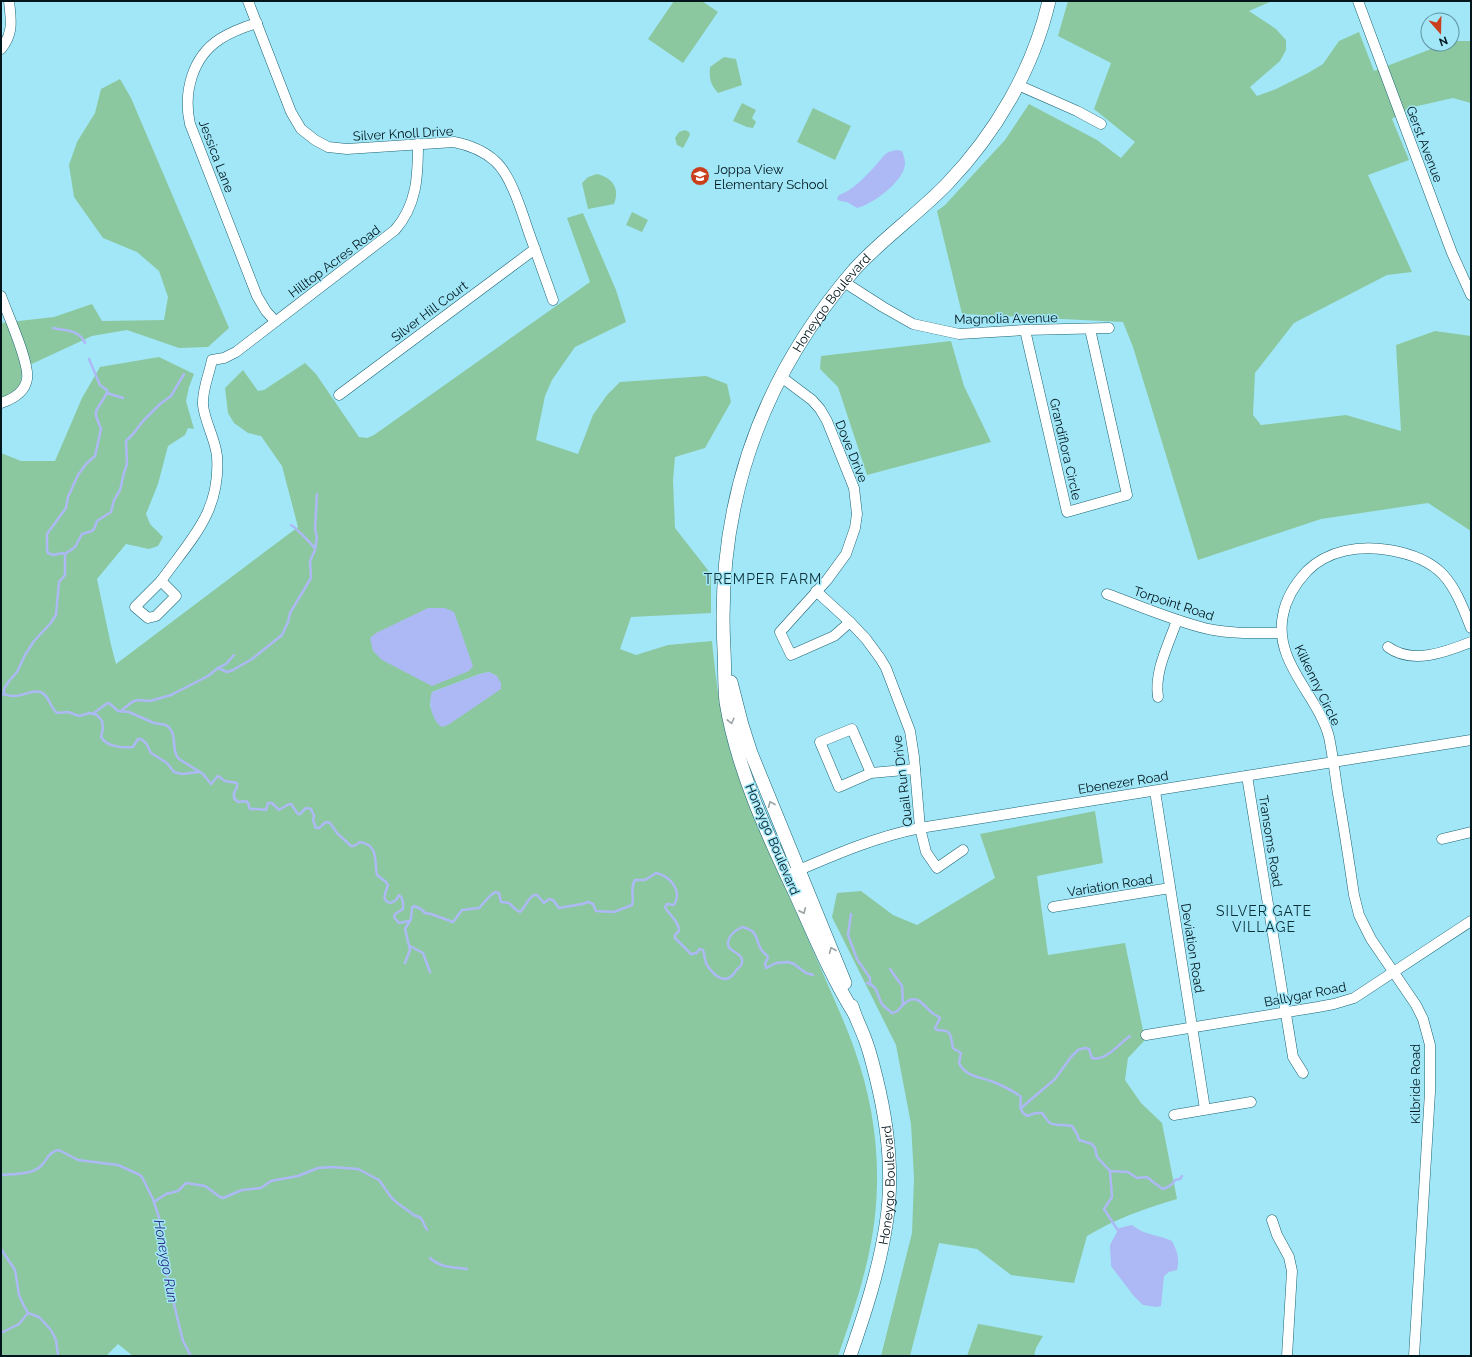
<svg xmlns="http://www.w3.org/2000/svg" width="1472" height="1357" font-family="Raleway,sans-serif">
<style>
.green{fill:#8cc89f;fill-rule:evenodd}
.water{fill:#acb9f5}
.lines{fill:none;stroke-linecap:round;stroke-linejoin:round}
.stream{stroke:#acb9f5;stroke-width:2.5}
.minor-casing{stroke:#1b6473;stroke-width:11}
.major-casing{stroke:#1b6473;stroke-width:14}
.minor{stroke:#fff;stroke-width:10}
.major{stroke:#fff;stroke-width:13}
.oneway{stroke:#99a2a4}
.labels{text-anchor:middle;stroke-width:3;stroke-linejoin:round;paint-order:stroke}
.street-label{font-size:13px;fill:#00161c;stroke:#a2e7f8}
.poi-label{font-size:13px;fill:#00161c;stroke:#a2e7f8;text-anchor:start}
.neighbourhood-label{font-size:14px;letter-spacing:1px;fill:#0a3038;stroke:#a2e7f8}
.water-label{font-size:14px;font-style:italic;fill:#2a2f82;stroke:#a2e7f8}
</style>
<rect width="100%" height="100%" fill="#a2e7f8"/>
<g class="green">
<polygon points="674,1 702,1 718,12 683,63 648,39"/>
<polygon points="1068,1 1272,1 1249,11 1276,29 1286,40 1286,50 1280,61 1250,87 1257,96 1276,89 1308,73 1323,64 1339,41 1359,32 1374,71 1444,44 1452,44 1452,41 1471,41 1471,103 1453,98 1409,108 1392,119 1409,160 1368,175 1412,272 1387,275 1294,323 1255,373 1253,415 1261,425 1346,415 1401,431 1396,345 1435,331 1471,336 1471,531 1428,503 1321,519 1198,560 1133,347 1123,322 962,314 937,211 945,205 1005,140 1029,104 1097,140 1121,158 1135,142 1094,109 1111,63 1058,36"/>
<path d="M724 57 736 59 742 85 718 93C710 84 709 78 710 67Z"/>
<polygon points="120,79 131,98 229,328 208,347 179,348 127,330 92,336 23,368 20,385 1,410 1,323 54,317 92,304 102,321 164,320 168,297 159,271 137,252 103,238 74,197 69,165 77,142 95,113 101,89"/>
<polygon points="742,103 756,110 752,118 756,122 753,128 747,127 733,121"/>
<polygon points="813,108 851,126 835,160 797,142"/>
<polygon points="685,130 689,132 690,135 683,148 677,145 675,138 679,132"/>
<path d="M597 174C613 178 620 189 614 204L588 209 582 183 588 177Z"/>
<polygon points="632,212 648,220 642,232 626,225"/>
<path d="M583 213 616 290 626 322 575 347 552 380 545 396 536 440 578 454 593 415 607 395 620 382 706 376 727 384 731 402 705 448 675 457 673 480 675 528 711 574V613L631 617 620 649 636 655 668 645 712 641C716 682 721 724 734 763 745 795 759 826 772 857 789 895 805 933 822 971 833 998 846 1024 855 1051 870 1093 878 1139 877 1184 876 1246 858 1299 838 1356H133L118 1344 106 1356H1V453L21 461H55L82 398 100 367 159 357 194 374 189 387 186 401 194 429 188 428 185 435 168 446 158 484 146 514 150 524 163 537 158 546 149 549 126 544 97 579 111 645 116 664 298 527 282 466 261 436 248 433 234 423 228 413 225 388 243 370 258 391 264 390 305 363 316 374 359 437 367 438 374 435 590 282 567 218ZM489 672 497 676 438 724 430 706 432 692 480 674Z"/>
<polygon points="951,341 964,386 991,442 867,475 838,387 820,369 821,356"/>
<path d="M1095 811 1103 863 1037 876 1048 955 1125 943 1145 1040 1128 1058 1125 1080 1141 1103 1162 1123 1177 1199C1146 1208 1115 1219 1087 1236L1074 1283 1011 1275 977 1249 939 1243 910 1356H881L912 1233 914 1178 911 1124 896 1045 832 917 837 893 861 891 893 915 917 925 995 878 980 834Z"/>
<polygon points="978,1324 979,1324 1043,1336 1036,1348 1034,1356 967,1356"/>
</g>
<g class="water">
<path d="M897 150 902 151C903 154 905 159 905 163 905 181 873 204 857 208L847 202 840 201 837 199 839 195C853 190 865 177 875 166 884 157 883 152 897 150Z"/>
<polygon points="428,608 445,608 454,612 473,666 469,671 432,686 382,660 373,651 370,638 376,633"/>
<path d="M489 672 497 676 501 683V689L448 725 442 727C432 721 428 703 432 692L480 674Z"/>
<path d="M1132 1225C1146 1236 1157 1234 1172 1241 1177 1250 1180 1259 1177 1270L1169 1272 1164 1276 1161 1306 1156 1307 1143 1305 1133 1295 1111 1266 1110 1245 1119 1228Z"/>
</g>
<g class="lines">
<g class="stream">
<path d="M53 328C65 331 79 329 85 343"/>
<polyline points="89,359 100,385 107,390 107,393"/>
<polyline points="107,393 96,411 96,416 101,429 95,456 86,464 78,475 68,497 66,508 47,534 47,550 48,553 53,555 63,553 65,554 75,547 82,534 92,531 94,529 97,521 111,512 114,500 120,490 124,473 127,464 126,441 133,434 143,421 160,404 171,396 184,374"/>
<polyline points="107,393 123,398"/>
<path d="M291 525C295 527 313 545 315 549"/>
<polyline points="218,668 227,672 233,670 252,659 282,635 288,622 290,613 311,578 310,561 315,550 317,538 315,529 317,494"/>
<path d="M1 694C6 694 9 696 13 696 22 697 36 687 44 694 50 700 51 708 57 713L68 712 79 716 90 713 97 715 102 721 103 728 101 737C107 747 123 748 133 747L138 739H141L146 743 151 753 167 763 174 772 182 774 199 772"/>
<polyline points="4,694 4,689 9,681 17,672 25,655 34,641 50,624 56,615 59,582 65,575 65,554"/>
<polyline points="121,711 132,702 137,700 150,701 171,695 208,676 218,668 226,664 234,655"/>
<path d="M94 713 106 704 109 703 118 711 129 712 154 723 166 725C179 734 170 750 179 759L203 774 211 784 218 776 225 781 237 783V787L234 793V798L238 802 246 801 248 803 250 809H258L266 810 268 803H272L279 810 289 804H291L298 814H300L306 808 311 809 314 816 313 820 316 828H319L326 822 330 823 337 833 351 846H354L360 842C379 845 374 861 377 875L386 882 388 885C386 892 380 901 391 903L396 900 399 895C404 899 403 904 403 909L395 914 394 917 399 923 409 921"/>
<polyline points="851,914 848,935 857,959 870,978 870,984"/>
<polyline points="410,946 423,953 430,972"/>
<path d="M405 963 410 950 405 929 411 919 412 908 414 906 421 909 425 913 431 914 453 922 462 910 479 908 490 896 495 892 499 893 501 902 509 903 515 909 520 912C525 908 527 899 534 895H537L544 903 549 899 553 900 559 908 582 904 588 902 593 904 596 911 614 912 632 905C635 896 629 890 635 880H645L656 873C670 876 683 891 674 905L667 904 665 907C669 915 679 921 679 931L675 935V938L691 954 697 953 699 949 703 950C705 955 704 960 707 965 714 976 726 986 735 972 737 968 741 968 742 963 744 951 726 953 728 942 729 935 736 930 742 927 761 931 754 942 763 952 765 954 767 955 768 957L765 964 766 968 776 963 788 962 794 964 806 973 813 975"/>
<polyline points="890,969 902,986 903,1004"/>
<path d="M867 983C879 987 876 994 882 1004 884 1007 889 1010 892 1013 898 1013 899 1008 904 1004 915 993 922 1003 930 1011 932 1014 937 1015 940 1018L935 1028 937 1030C953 1030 950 1035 953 1048L961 1053 959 1063C966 1078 983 1077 996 1083 1005 1087 1014 1091 1021 1097 1020 1105 1019 1111 1027 1116L1036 1113H1042C1045 1116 1046 1120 1050 1123 1054 1126 1066 1124 1072 1126L1077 1134 1079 1140 1092 1144 1095 1148 1097 1157 1110 1171 1112 1197 1104 1209 1119 1232"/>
<path d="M1021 1108 1055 1079 1071 1057 1078 1050 1085 1048 1089 1049 1092 1058C1105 1062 1120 1043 1130 1036"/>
<path d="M1110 1171 1128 1172 1137 1178 1147 1177 1153 1182 1163 1189C1169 1187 1173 1185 1175 1180L1180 1179 1182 1176"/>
<path d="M1 1175C13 1174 32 1175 41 1166 47 1160 49 1151 59 1150L78 1160 118 1165 140 1175 142 1177 153 1199 162 1227 164 1263 183 1341 191 1356"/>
<polyline points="154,1202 166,1194 178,1191 186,1183 205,1186 220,1197 223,1198 242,1190 261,1188 271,1181 298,1176 318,1168 332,1167 358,1169 379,1180 391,1197 396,1202 414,1215 421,1218 427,1230"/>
<polyline points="1,1249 15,1270 19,1295 24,1306 28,1313 39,1317 51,1330"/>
<path d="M430 1258C441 1268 452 1267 467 1269"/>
<polyline points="52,1332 56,1340 58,1356"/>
<polyline points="1,1333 19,1324 28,1313"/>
</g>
<defs>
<g id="minor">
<path d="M248 1 291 112 301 129 315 140 328 147 347 149 454 142C469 145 483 150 495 161 511 175 522 212 529 233 537 255 545 277 553 300"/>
<polyline points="1358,1 1452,253 1471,295"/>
<path d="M257 23C244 27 231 32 220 39 192 57 183 93 190 124L257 296 266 311 275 321"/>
<path d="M1 49C14 33 11 20 9 1"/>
<polyline points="1018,85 1077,111 1101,124"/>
<polyline points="844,282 883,307 913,324 959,334 1025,330 1109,328"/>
<path d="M1 296C7 313 30 363 27 379 25 392 13 399 1 403"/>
<polyline points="1025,330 1067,512 1127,495 1090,329"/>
<polyline points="780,376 812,400 820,409 827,421 854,488 857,514 855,528 846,554 827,580 780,632 791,655 834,636 850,622"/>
<polyline points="339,395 535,249"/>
<path d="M161 581C191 539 221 512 217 456 215 438 205 423 203 405 202 390 209 375 212 360L224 358 236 352 395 230C417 205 418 176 418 144"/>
<polygon points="161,581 176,596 156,616 148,618 135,607"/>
<polyline points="816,591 850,622 866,639 880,658 886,668 910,731 914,757 920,828 926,852 937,868 963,850"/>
<path d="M1107 594C1140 606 1174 621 1208 629 1232 634 1257 633 1281 633"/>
<path d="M1388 647C1412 665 1446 652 1471 642"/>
<path d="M1158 697C1154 671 1169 644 1177 620"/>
<polyline points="871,773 852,729 820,742 839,787 871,773 915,769"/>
<polyline points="1247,776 1293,1057 1303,1073"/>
<polyline points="1155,791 1205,1109"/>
<polyline points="1442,839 1471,832"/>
<path d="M792 873C834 855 875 837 920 828L1471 740"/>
<polyline points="1053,907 1170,888"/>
<polyline points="1146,1035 1318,1007 1334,1004 1354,998 1471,921"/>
<polyline points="1174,1115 1251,1102"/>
<polyline points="1272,1220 1277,1235 1289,1257 1292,1271 1287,1356"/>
<path d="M1414 1356 1430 1092V1045L1423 1019 1416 1005 1371 939 1359 915 1354 895C1349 861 1344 828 1338 794 1335 775 1333 756 1329 737 1318 695 1273 662 1283 615 1286 598 1295 584 1307 571 1328 550 1360 545 1389 550 1442 559 1453 581 1471 628"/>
</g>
<g id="major">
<polyline points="731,682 742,725 751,753 845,983"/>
<path id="s1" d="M854 1013C831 976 814 935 796 895 767 834 737 769 726 702 724 684 725 667 724 650 716 506 760 379 854 270 882 239 918 214 947 184 995 134 1033 70 1049 1"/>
<path id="s2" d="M850 1356C865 1313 879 1270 886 1225 894 1176 888 1125 876 1077 873 1065 870 1052 865 1039 861 1028 855 1017 852 1006"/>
</g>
</defs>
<use href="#minor" class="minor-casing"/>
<use href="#major" class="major-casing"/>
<use href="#minor" class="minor"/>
<use href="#major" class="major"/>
</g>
<defs><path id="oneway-chevron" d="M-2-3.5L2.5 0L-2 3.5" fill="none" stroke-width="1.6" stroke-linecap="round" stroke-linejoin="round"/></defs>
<g class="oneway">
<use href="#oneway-chevron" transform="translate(731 721) rotate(76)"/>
<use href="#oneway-chevron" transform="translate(771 804) rotate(-112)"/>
<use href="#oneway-chevron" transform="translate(803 911) rotate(65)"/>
<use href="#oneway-chevron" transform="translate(832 950) rotate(-112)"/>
</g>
<defs>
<symbol id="school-disc" viewBox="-11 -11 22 22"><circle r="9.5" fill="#ca401f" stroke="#a2e7f8"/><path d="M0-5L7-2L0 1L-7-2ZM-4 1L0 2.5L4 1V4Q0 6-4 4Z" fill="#fff"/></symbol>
</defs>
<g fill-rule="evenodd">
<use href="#school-disc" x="689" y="165" width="22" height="22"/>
</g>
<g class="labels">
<g class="street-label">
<text transform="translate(403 133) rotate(-3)" y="5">Silver Knoll Drive</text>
<text transform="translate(1425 144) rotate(69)" y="5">Gerst Avenue</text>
<text transform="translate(217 156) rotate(69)" y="5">Jessica Lane</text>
<text transform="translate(334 261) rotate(-37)" y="5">Hilltop Acres Road</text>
<text dy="5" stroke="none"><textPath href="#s1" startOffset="762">Honeygo Boulevard</textPath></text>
<text transform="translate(429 311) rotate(-37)" y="5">Silver Hill Court</text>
<text transform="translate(1006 318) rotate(-1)" y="5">Magnolia Avenue</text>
<text transform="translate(1066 449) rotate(77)" y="5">Grandiflora Circle</text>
<text transform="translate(852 451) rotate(68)" y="5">Dove Drive</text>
<text transform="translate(1174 603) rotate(18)" y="5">Torpoint Road</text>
<text transform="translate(1318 685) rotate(64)" y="5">Kilkenny Circle</text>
<text transform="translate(902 781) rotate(-97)" y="5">Quail Run Drive</text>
<text transform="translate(1123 782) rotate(-9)" y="5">Ebenezer Road</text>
<text transform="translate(773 839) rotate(67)" y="5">Honeygo Boulevard</text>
<text transform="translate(1271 841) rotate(81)" y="5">Transoms Road</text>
<text transform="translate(1110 885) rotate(-9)" y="5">Variation Road</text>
<text transform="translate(1193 948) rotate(81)" y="5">Deviation Road</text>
<text transform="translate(1305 994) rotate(-11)" y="5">Ballygar Road</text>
<text transform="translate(1415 1084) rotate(-90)" y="5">Kilbride Road</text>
<text dy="5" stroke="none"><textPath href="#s2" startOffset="176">Honeygo Boulevard</textPath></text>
</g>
<g class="poi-label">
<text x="714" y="174">Joppa View<tspan x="714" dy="15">Elementary School</tspan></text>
</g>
<g class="neighbourhood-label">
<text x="763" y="584">TREMPER FARM</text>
<text x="1264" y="916">SILVER GATE<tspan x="1264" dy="16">VILLAGE</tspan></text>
</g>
<g class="water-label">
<text transform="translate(166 1261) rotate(80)" y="5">Honeygo Run</text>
</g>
</g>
<rect width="1472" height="1357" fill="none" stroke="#00161c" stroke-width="4"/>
<g transform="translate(1440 32) rotate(160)"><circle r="19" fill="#a2e7f8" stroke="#6193a0"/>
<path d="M0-3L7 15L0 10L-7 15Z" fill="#ca401f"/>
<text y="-6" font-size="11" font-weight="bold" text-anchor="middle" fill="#00161c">N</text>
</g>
</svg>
